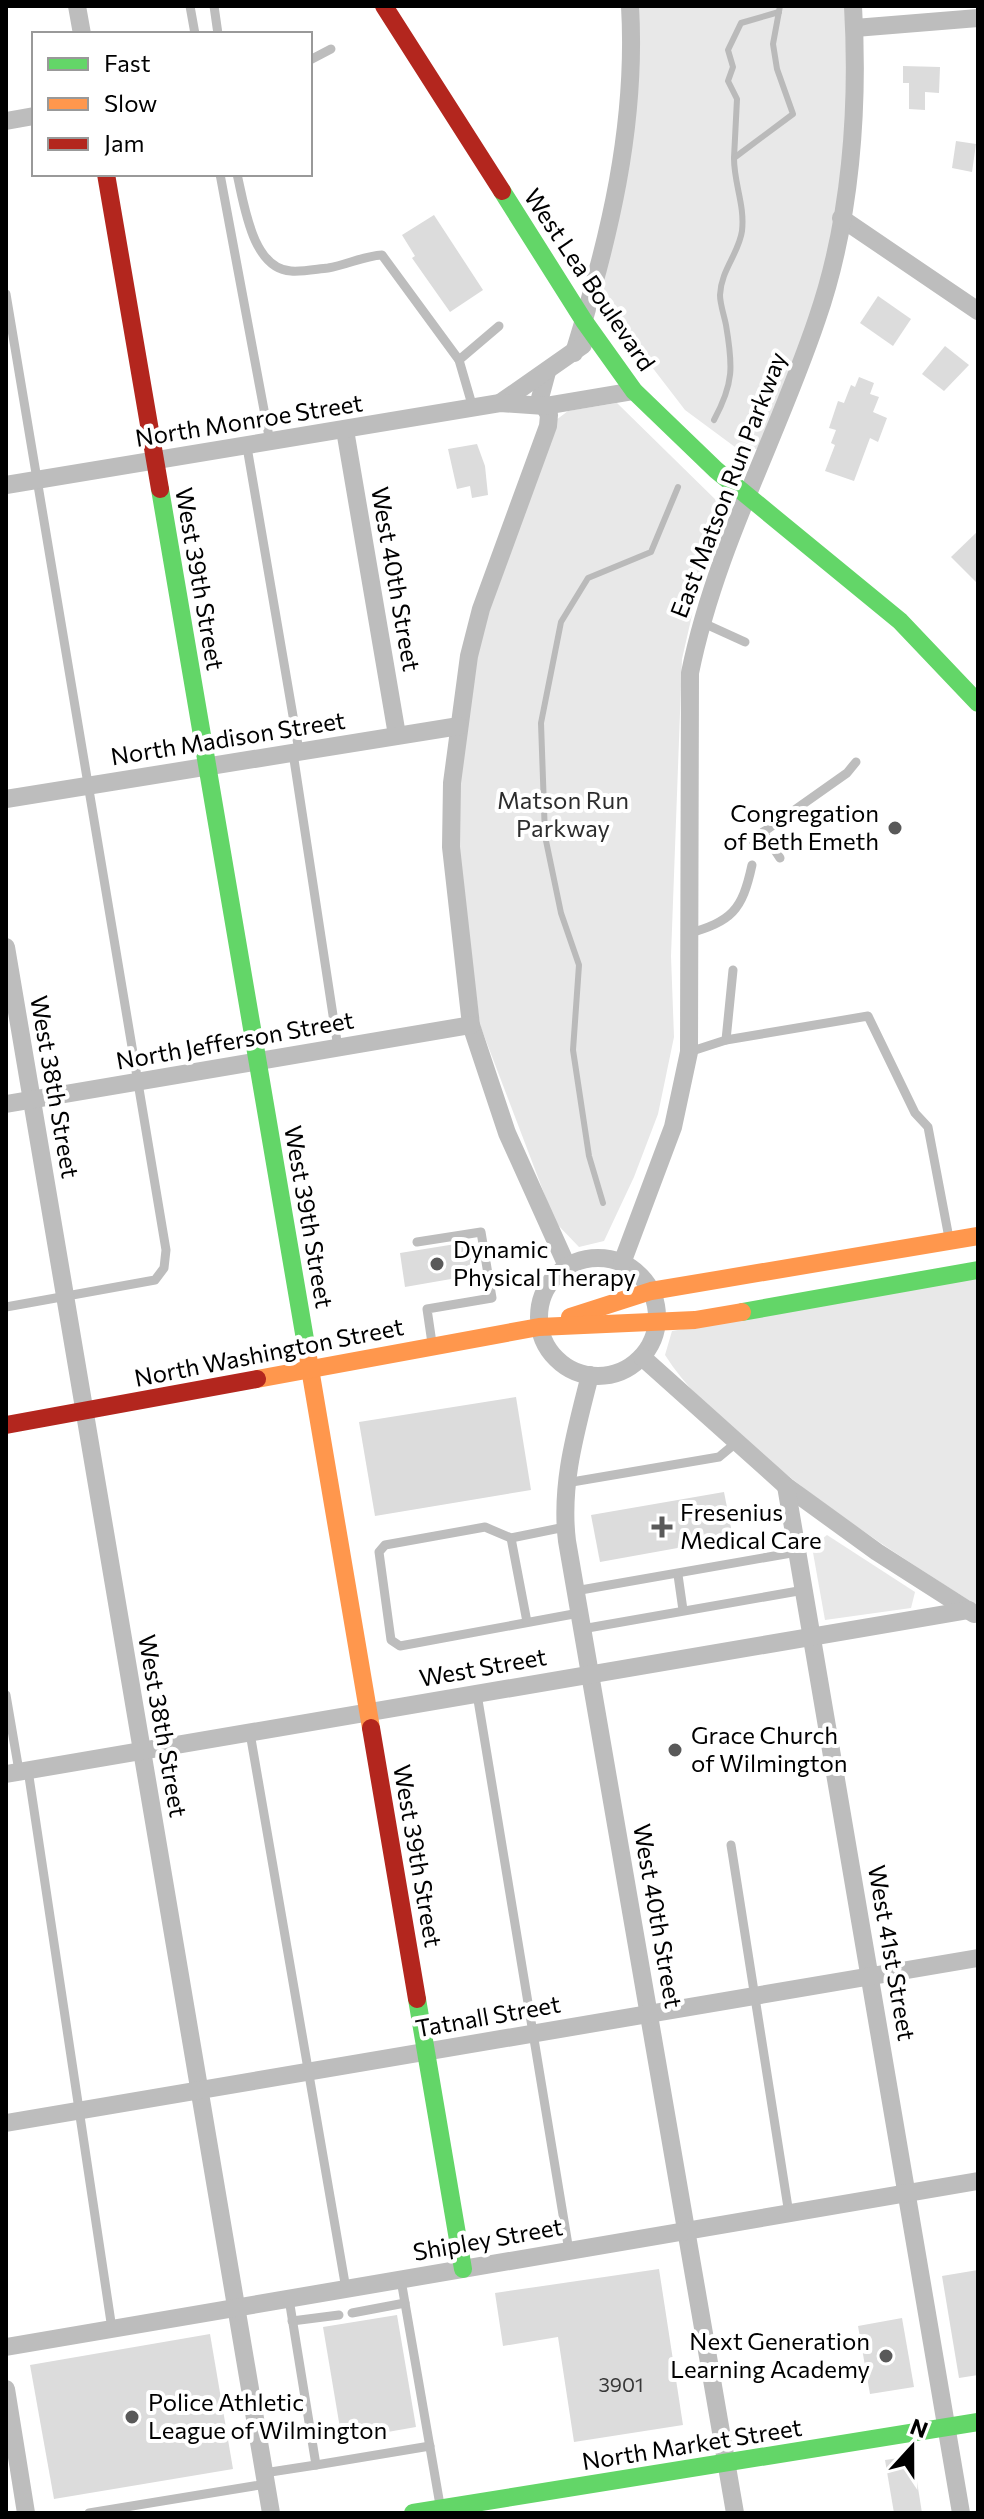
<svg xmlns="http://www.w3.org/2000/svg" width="984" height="2519" font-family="Commissioner,sans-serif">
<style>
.green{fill:#e8e8e8}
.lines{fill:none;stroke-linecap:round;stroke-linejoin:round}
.stream{stroke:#bababa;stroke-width:6}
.building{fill:#dcdcdc}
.lane{stroke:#bdbdbd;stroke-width:9}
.street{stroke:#bdbdbd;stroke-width:18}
.fast{stroke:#63d668;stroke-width:18}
.slow{stroke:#ff974d;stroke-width:18}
.jam{stroke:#b3261e;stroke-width:18}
.poi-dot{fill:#595959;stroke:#fff;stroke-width:3}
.labels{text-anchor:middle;stroke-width:8;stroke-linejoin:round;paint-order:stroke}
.number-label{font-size:20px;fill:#373737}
.street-label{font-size:24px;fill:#000;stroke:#fff}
.park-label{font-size:24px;fill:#2d2d2d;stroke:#fff}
.poi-label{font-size:24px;fill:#000;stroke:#fff;text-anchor:start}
</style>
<rect width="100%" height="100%" fill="#fff"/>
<g class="green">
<polygon points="630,6 853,6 841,218 766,450 735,447 685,410 602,302 614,206"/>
<polygon points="617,403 721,505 710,536 682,659 671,956 674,1037 658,1114 634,1177 604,1241 579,1247 555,1222 480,1025 452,809 467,672 548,426 568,411"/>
<path d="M978 1278V1606C895 1554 813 1500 739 1435 711 1409 685 1387 665 1355L672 1331Z"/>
<polygon points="827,1535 915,1592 911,1608 825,1620 812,1547"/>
</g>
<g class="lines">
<g class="stream">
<polyline points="734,158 737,99 728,81 733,67 728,50 741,23 779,12"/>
<path d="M714 420C734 383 733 366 726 325 724 315 720 304 720 295 721 270 739 253 742 231 745 205 734 184 734 158L793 114 777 69 773 44 780 6"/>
<polyline points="603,1203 589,1156 573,1050 579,965 561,913 545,836 541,723 561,622 588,578 651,552 678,487"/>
</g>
</g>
<g class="building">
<polygon points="903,66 940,67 939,93 925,92 925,110 909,109 909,83 903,83"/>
<polygon points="956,141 976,144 972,172 952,168"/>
<polygon points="434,215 483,290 450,312 412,258 415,256 402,235"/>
<polygon points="878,296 911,319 893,346 860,323"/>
<polygon points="945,346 969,365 944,391 922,374"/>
<polygon points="859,377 874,383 870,394 879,397 873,412 887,418 878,442 870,438 854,481 825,471 835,445 831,443 836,430 829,428 838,401 844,403 851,385 855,387"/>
<polygon points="477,444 485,466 488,495 472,498 470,486 457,489 448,449"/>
<polygon points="978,531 978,584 951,557"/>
<polygon points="468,1242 474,1275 405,1287 400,1253"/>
<polygon points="516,1397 531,1490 375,1516 359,1422"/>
<polygon points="724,1492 733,1538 600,1562 591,1515"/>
<polygon points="659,2269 683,2425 574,2442 558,2337 503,2346 495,2293"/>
<polygon points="978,2270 978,2375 959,2378 942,2276"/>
<polygon points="397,2315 416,2427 342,2440 323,2327"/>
<polygon points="902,2318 914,2387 870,2394 858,2326"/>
<polygon points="210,2334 233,2469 54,2499 30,2365"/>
<polygon points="913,2456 922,2513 894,2513 885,2460"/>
</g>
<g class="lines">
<g class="lane">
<polyline points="190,6 195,34"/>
<polyline points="214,6 218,34"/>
<polyline points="310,60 331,49"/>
<polyline points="220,174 270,442"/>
<path d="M237 174C244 203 252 269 291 271 302 272 317 269 328 268 347 265 363 256 382 255L459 360"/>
<polyline points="6,294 166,1250 164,1268 155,1280 6,1307"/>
<polyline points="473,408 459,360 499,326"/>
<polyline points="247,447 299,751"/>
<polyline points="701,622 745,642"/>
<polyline points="293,753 338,1048"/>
<polyline points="763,832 780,858"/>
<polyline points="752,840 847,773 856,762"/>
<path d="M687 934C732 921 742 911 752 865"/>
<polyline points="726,1040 868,1016 915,1113 928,1127 949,1238"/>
<polyline points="689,1052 726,1040 733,970"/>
<polyline points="417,1242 481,1232 492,1298 427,1309 432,1343"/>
<polyline points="566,1483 719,1457 737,1442"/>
<polyline points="565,1527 511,1538 485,1527 385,1545 379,1552 391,1640 400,1646 579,1613"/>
<polyline points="511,1538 527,1622"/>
<polyline points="678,1575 683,1610"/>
<polyline points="575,1591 797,1552"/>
<polyline points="582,1629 804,1590"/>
<polyline points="477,1694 569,2251"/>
<polyline points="6,1695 19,1771"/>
<polyline points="250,1733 346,2289"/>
<polyline points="28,1770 112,2329"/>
<polyline points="731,1845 789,2214"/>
<polyline points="401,2280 440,2505"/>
<polyline points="352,2313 405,2303"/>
<polyline points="292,2321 339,2315"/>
<polyline points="316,2465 430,2446"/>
<polyline points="264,2473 316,2465 289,2299"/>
<polyline points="89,2513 266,2484"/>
</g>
<g class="street">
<polyline points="77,6 82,34"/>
<polyline points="855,28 978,18"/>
<polyline points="6,121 34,116"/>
<polyline points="841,218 978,311"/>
<path d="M574 353C609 239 637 126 630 6"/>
<polyline points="547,372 540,398 549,415 548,426 481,609 469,656 452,783 451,847 471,1025 507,1133 567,1266"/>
<polyline points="500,403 583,345"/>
<polyline points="345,430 397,735"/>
<polyline points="6,485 500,403 545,406 634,391"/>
<polyline points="6,799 459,726"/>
<polyline points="6,947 271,2513"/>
<polyline points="6,1104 471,1025"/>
<circle cx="598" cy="1317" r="59"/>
<path d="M622 1263 673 1127 689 1052 690 673C715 549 777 438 817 319 851 221 859 108 853 6"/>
<polyline points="642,1357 786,1486 877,1552 974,1614"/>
<path d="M590 1375C576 1431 560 1484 567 1541L735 2513"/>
<polyline points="786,1486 961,2513"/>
<polyline points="6,1774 969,1610"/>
<polyline points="6,2123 978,1958"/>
<polyline points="6,2347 978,2181"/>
<polyline points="6,2389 26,2513"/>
</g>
<g class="fast">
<polyline points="502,191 584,321 634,391 716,470 900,621 978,703"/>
<polyline points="160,489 307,1351"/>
<polyline points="742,1312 978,1270"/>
<polyline points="417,1999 463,2269"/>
<polyline points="413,2513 978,2422"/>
</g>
<g class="slow">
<polyline points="570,1317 651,1291 978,1236"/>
<polyline points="307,1351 371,1728"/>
<polyline points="257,1379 539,1327 695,1320 742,1312"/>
</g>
<g class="jam">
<polyline points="384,6 502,191"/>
<polyline points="106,174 160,489"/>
<polyline points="6,1425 257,1379"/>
<polyline points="371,1728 417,1999"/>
</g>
</g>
<g class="poi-dot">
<circle cx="895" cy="828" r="8"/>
<circle cx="437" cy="1264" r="8"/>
<path d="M658 1515h8v8h8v8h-8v8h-8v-8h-8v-8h8z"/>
<circle cx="675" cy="1750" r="8"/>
<circle cx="886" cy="2356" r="8"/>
<circle cx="132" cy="2417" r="8"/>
</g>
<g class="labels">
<g class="number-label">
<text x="621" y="2392">3901</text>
</g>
<g class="street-label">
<text transform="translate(589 280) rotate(56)" y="8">West Lea Boulevard</text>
<text transform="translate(249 421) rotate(-9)" y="8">North Monroe Street</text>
<text transform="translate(729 485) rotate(-69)" y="8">East Matson Run Parkway</text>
<text transform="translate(199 579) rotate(80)" y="8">West 39th Street</text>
<text transform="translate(395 579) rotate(80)" y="8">West 40th Street</text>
<text transform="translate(228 739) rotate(-9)" y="8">North Madison Street</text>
<text transform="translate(235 1041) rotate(-10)" y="8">North Jefferson Street</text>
<text transform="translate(54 1087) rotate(80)" y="8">West 38th Street</text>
<text transform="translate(308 1217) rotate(80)" y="8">West 39th Street</text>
<text transform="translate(269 1353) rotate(-11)" y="8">North Washington Street</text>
<text transform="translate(483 1668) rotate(-10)" y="8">West Street</text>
<text transform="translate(162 1726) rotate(80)" y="8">West 38th Street</text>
<text transform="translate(417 1856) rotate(80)" y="8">West 39th Street</text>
<text transform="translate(657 1916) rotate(80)" y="8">West 40th Street</text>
<text transform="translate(891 1953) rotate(80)" y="8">West 41st Street</text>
<text transform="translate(488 2017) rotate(-10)" y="8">Tatnall Street</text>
<text transform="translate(488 2240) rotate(-10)" y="8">Shipley Street</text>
<text transform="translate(692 2445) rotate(-9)" y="8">North Market Street</text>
</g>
<g class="park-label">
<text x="563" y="809">Matson Run<tspan x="563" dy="28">Parkway</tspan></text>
</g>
<g class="poi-label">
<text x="879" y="822" text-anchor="end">Congregation<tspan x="879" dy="28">of Beth Emeth</tspan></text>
<text x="453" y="1258">Dynamic<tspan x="453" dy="28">Physical Therapy</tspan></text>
<text x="680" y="1521">Fresenius<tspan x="680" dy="28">Medical Care</tspan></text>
<text x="691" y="1744">Grace Church<tspan x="691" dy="28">of Wilmington</tspan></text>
<text x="870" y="2350" text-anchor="end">Next Generation<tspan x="870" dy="28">Learning Academy</tspan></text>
<text x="148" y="2411">Police Athletic<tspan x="148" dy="28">League of Wilmington</tspan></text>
</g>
</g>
<rect width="984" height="2519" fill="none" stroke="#000000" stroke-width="16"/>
<rect x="32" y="32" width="280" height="144" fill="#ffffff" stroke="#999999" stroke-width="2"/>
<rect x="48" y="58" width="40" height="12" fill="#63d668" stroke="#999999" stroke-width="2"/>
<text x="104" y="72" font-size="24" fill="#000000">Fast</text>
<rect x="48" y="98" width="40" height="12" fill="#ff974d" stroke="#999999" stroke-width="2"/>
<text x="104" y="112" font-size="24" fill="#000000">Slow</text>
<rect x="48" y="138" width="40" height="12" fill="#b3261e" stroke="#999999" stroke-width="2"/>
<text x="104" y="152" font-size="24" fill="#000000">Jam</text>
<g transform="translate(912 2447) rotate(21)" stroke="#ffffff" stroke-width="6" paint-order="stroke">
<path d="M0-6L14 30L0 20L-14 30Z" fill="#000000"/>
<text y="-12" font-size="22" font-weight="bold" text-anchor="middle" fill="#000000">N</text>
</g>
</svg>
